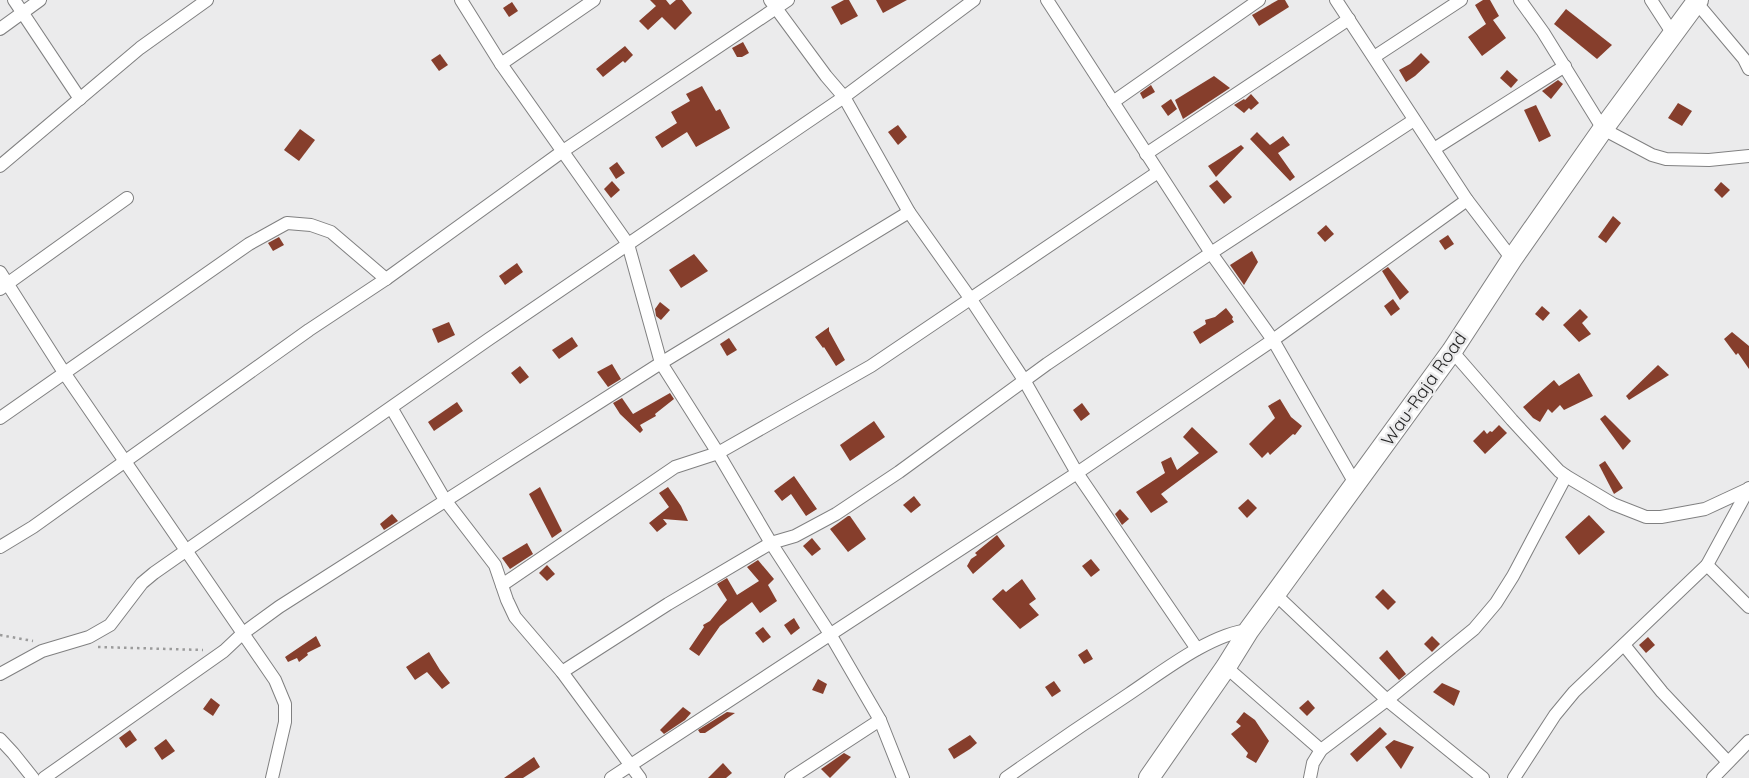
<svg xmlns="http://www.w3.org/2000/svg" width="1749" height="778" font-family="Quicksand,sans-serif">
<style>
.building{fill:#863e2c}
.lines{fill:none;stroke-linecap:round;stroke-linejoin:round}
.street-casing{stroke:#808081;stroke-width:14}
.primary-casing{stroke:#808081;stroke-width:22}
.path{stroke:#9b9b9b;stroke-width:2.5;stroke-dasharray:2.5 4;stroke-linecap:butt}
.street{stroke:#fff;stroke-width:12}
.primary{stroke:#fff;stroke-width:20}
.labels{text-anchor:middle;stroke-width:5;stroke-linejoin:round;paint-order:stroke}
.street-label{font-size:18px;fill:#262626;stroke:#ebebec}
</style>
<rect width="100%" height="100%" fill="#ebebec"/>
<g class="building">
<polygon points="650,0 666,0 670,5 676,0 682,0 692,13 675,30 662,17 648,30 639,21 656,6"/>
<polygon points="844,0 849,0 858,16 841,25 831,7"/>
<polygon points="876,0 907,0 883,13"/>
<polygon points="1278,0 1285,0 1289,7 1259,26 1252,15"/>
<polygon points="1483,0 1490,0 1499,16 1493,20 1506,38 1482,56 1468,37 1486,24 1475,5"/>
<polygon points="512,2 518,11 509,17 503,8"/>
<polygon points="1566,9 1612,45 1597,59 1554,24"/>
<polygon points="743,42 749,53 742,57 737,57 732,48"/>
<polygon points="625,46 633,55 625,63 623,61 603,77 596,69"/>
<polygon points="1421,53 1430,62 1415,76 1406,82 1399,70 1410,64"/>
<polygon points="440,54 448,65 439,71 431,60"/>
<polygon points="1507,70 1518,80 1511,88 1500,78"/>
<polygon points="1214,76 1230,88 1183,119 1175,100"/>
<polygon points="1558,80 1563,84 1551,99 1542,91"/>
<polygon points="1151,85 1155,92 1143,99 1140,93"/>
<polygon points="702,86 716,111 720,109 730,128 696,147 687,132 662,148 655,137 677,123 671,112 690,101 686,94"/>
<polygon points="1251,94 1259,103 1251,110 1249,108 1244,113 1234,105 1244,99 1245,100"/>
<polygon points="1171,99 1177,109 1168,116 1161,106"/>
<polygon points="1678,103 1692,111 1682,126 1668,118"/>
<polygon points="1536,105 1551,136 1539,142 1524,110"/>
<polygon points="898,125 907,137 898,145 888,132"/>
<polygon points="300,129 315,140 299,161 284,150"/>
<polygon points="1257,132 1270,145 1283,136 1290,145 1278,153 1295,177 1290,181 1250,139"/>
<polygon points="1241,145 1244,148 1216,177 1208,166"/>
<polygon points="617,162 625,173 616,179 609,168"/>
<polygon points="1217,180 1232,197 1224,204 1209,186"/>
<polygon points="612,181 620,190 611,198 604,189"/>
<polygon points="1721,182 1730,190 1722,198 1714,190"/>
<polygon points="1613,216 1621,223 1606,243 1598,237"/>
<polygon points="1326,225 1334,234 1325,242 1317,233"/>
<polygon points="1448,235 1454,244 1445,250 1439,241"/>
<polygon points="279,237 284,245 273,251 268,243"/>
<polygon points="1252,251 1258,262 1244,285 1230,265"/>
<polygon points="694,254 708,271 681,288 669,270"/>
<polygon points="517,263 523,272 505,285 499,276"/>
<polygon points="1388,267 1409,292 1400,300 1382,271"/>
<polygon points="1393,299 1400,309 1391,316 1384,306"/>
<polygon points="660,302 670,310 661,320 656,316 655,309"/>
<polygon points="1542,306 1550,313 1543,321 1535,314"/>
<polygon points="1226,308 1233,317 1232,319 1234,322 1200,344 1193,332 1206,324 1205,320 1215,317"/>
<polygon points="1580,309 1588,317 1582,323 1591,334 1579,342 1563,325"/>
<polygon points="449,322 455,335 438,343 432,329"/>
<polygon points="829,327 829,331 845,360 836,366 824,347 823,348 815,337"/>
<polygon points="1732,332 1749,346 1749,369 1738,353 1736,355 1724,339"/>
<polygon points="572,337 578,346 559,359 552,350"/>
<polygon points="729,338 737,350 727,356 720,344"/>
<polygon points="612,364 621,379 608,387 597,372"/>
<polygon points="1658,365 1669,375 1629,400 1626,396"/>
<polygon points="520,366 529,377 520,384 511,373"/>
<polygon points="1579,373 1593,396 1564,410 1560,405 1552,413 1548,409 1540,422 1533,418 1523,407 1554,380 1559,386"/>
<polygon points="670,393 674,399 655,414 656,416 640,425 643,430 640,433 620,414 613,403 622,398 633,414"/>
<polygon points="1280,399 1291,417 1302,426 1295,435 1293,434 1270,455 1268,452 1262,458 1249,444 1275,418 1268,406"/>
<polygon points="457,402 463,411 434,431 428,422"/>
<polygon points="1082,403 1090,414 1081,421 1073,410"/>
<polygon points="1605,415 1631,441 1623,450 1600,419"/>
<polygon points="874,421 885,437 850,461 840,445"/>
<polygon points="1499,425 1507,433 1485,454 1473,441 1484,430 1487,434 1490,431 1492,432"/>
<polygon points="1192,427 1218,452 1161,494 1168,502 1151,513 1136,492 1165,473 1161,462 1171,457 1177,470 1199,453 1183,437"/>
<polygon points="1605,461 1623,488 1614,494 1599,465"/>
<polygon points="794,476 817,509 806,516 791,494 782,501 774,491"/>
<polygon points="540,487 562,531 552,538 529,494"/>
<polygon points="668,487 681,506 688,521 663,519 667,524 657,532 649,523 669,507 659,493"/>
<polygon points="914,496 921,505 911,513 903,505"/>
<polygon points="1248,499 1257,508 1247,518 1238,508"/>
<polygon points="1120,509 1129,519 1122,525 1115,514"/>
<polygon points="392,514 398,521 384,530 380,524"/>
<polygon points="1589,515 1605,532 1579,555 1565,537"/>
<polygon points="848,516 850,516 866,539 848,552 830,529"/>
<polygon points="997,535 1005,546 973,574 967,566 971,559 977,555 975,553"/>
<polygon points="812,538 821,549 812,556 803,546"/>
<polygon points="527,543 533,554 510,569 502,558"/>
<polygon points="1091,559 1100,570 1091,577 1082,566"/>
<polygon points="758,560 774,579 768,585 777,601 760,613 752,602 720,626 699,656 689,649 704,627 703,625 710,621 727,600 717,584 727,578 737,595 759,581 747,567"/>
<polygon points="547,565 555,574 547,581 539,573"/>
<polygon points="1022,579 1036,599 1029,604 1039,615 1020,629 992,599 1003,589 1006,592"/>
<polygon points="1383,589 1396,602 1388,610 1375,597"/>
<polygon points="794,618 800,628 791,635 784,625"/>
<polygon points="763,627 771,637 763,643 755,633"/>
<polygon points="316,636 321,646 307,653 308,655 299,662 297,658 288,662 285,657"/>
<polygon points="1432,636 1440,644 1432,652 1424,644"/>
<polygon points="1648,637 1655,645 1646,653 1639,645"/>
<polygon points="1087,649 1093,659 1084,664 1078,655"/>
<polygon points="1387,650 1406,674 1399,680 1379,658"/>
<polygon points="429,652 440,670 450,683 442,689 427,672 415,680 406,667"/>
<polygon points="818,679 827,684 823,694 812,690"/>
<polygon points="1054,681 1061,691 1052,697 1045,687"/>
<polygon points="1442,683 1460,691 1454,706 1433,692"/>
<polygon points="211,698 220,705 213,716 203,709"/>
<polygon points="1308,700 1315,708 1307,716 1299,708"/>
<polygon points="683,707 691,713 685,720 664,734 660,730"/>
<polygon points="727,712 735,713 705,733 700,733 698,730"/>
<polygon points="1244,712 1255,720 1269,741 1256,763 1246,757 1248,753 1231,734 1241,726 1236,722"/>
<polygon points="1380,727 1387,734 1357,762 1350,754"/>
<polygon points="130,730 137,740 126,748 119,738"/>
<polygon points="970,735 977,743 970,749 954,759 948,749"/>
<polygon points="166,739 175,751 162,760 154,748"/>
<polygon points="1394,740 1414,747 1401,769 1385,747"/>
<polygon points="844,753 851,757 830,778 821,769"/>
<polygon points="534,757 540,767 523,778 504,778"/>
<polygon points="723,763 732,773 726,778 708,778"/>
</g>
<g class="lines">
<defs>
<g id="street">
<polyline points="14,0 80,99"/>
<polyline points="461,0 501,64 628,244 661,363 718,453 771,543 830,634 880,720 903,778"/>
<polyline points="770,0 826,76 844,97 909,212 970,298 1024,380 1077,473 1197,649"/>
<polyline points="1047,0 1211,253 1273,340 1356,485"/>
<polyline points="1336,0 1467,200 1512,259"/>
<polyline points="1520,0 1543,32 1603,129 1652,155 1666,159 1709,160 1749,156"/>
<polyline points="1651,0 1673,34"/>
<polyline points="1696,2 1744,59 1749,69"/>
<polyline points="0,29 40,0"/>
<polyline points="1374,57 1461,0"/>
<polyline points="501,64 594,0"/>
<polyline points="1113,102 1259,0"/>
<polyline points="1434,149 1565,66"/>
<polyline points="1146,154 1349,19"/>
<polyline points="0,166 140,48 207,0"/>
<polyline points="0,272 65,374 275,680 285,704 285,722 272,778"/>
<polyline points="0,289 127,198"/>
<polyline points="1452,351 1512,420 1559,471 1566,476 1613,504 1646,517 1661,517 1705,509 1748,489"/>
<polyline points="392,409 445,500 495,565 507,600 515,617 562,672 640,778"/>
<polyline points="0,418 249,244 287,223 311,225 331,232 386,279"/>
<polyline points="0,547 33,527 309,330 386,279 563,151 788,0"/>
<polyline points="1707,565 1749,607"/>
<polyline points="502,585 675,467 718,453 871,366 1158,172"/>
<polyline points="1275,594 1387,700 1483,778"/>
<polyline points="1624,645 1662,692 1728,762"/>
<polyline points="1226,667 1321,750"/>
<polyline points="562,672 668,604 771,543 795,536 836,514 899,472 1047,364 1211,253 1414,120"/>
<polyline points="0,674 42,651 89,637 110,625 142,583 154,573 489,339 844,97 974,0"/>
<polyline points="0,739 13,753 33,778"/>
<polyline points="44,778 224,651 242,634 279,607 661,363 909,212"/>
<polyline points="611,778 1077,473 1273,340 1467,200"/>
<polyline points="791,778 880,720"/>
<path d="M1006 778C1047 749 1088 721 1129 694 1162 672 1210 634 1249 630"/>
<polyline points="1310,778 1313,763 1321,750 1387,700 1474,629 1496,603 1513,576 1566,476"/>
<polyline points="1514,778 1555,715 1574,692 1707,565 1749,488"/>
<polyline points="1713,778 1749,741"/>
</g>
<polyline id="primary" points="1149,778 1226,667 1249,630 1452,351 1512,259 1603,129 1698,0"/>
</defs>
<use href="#street" class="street-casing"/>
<use href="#primary" class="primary-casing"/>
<g class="path">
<polyline points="0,635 33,641"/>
<polyline points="98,647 203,650"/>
</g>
<use href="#street" class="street"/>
<use href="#primary" class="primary"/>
</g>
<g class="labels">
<g class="street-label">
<text transform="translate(1424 389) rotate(-55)" y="6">Wau-Raja Road</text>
</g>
</g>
</svg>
